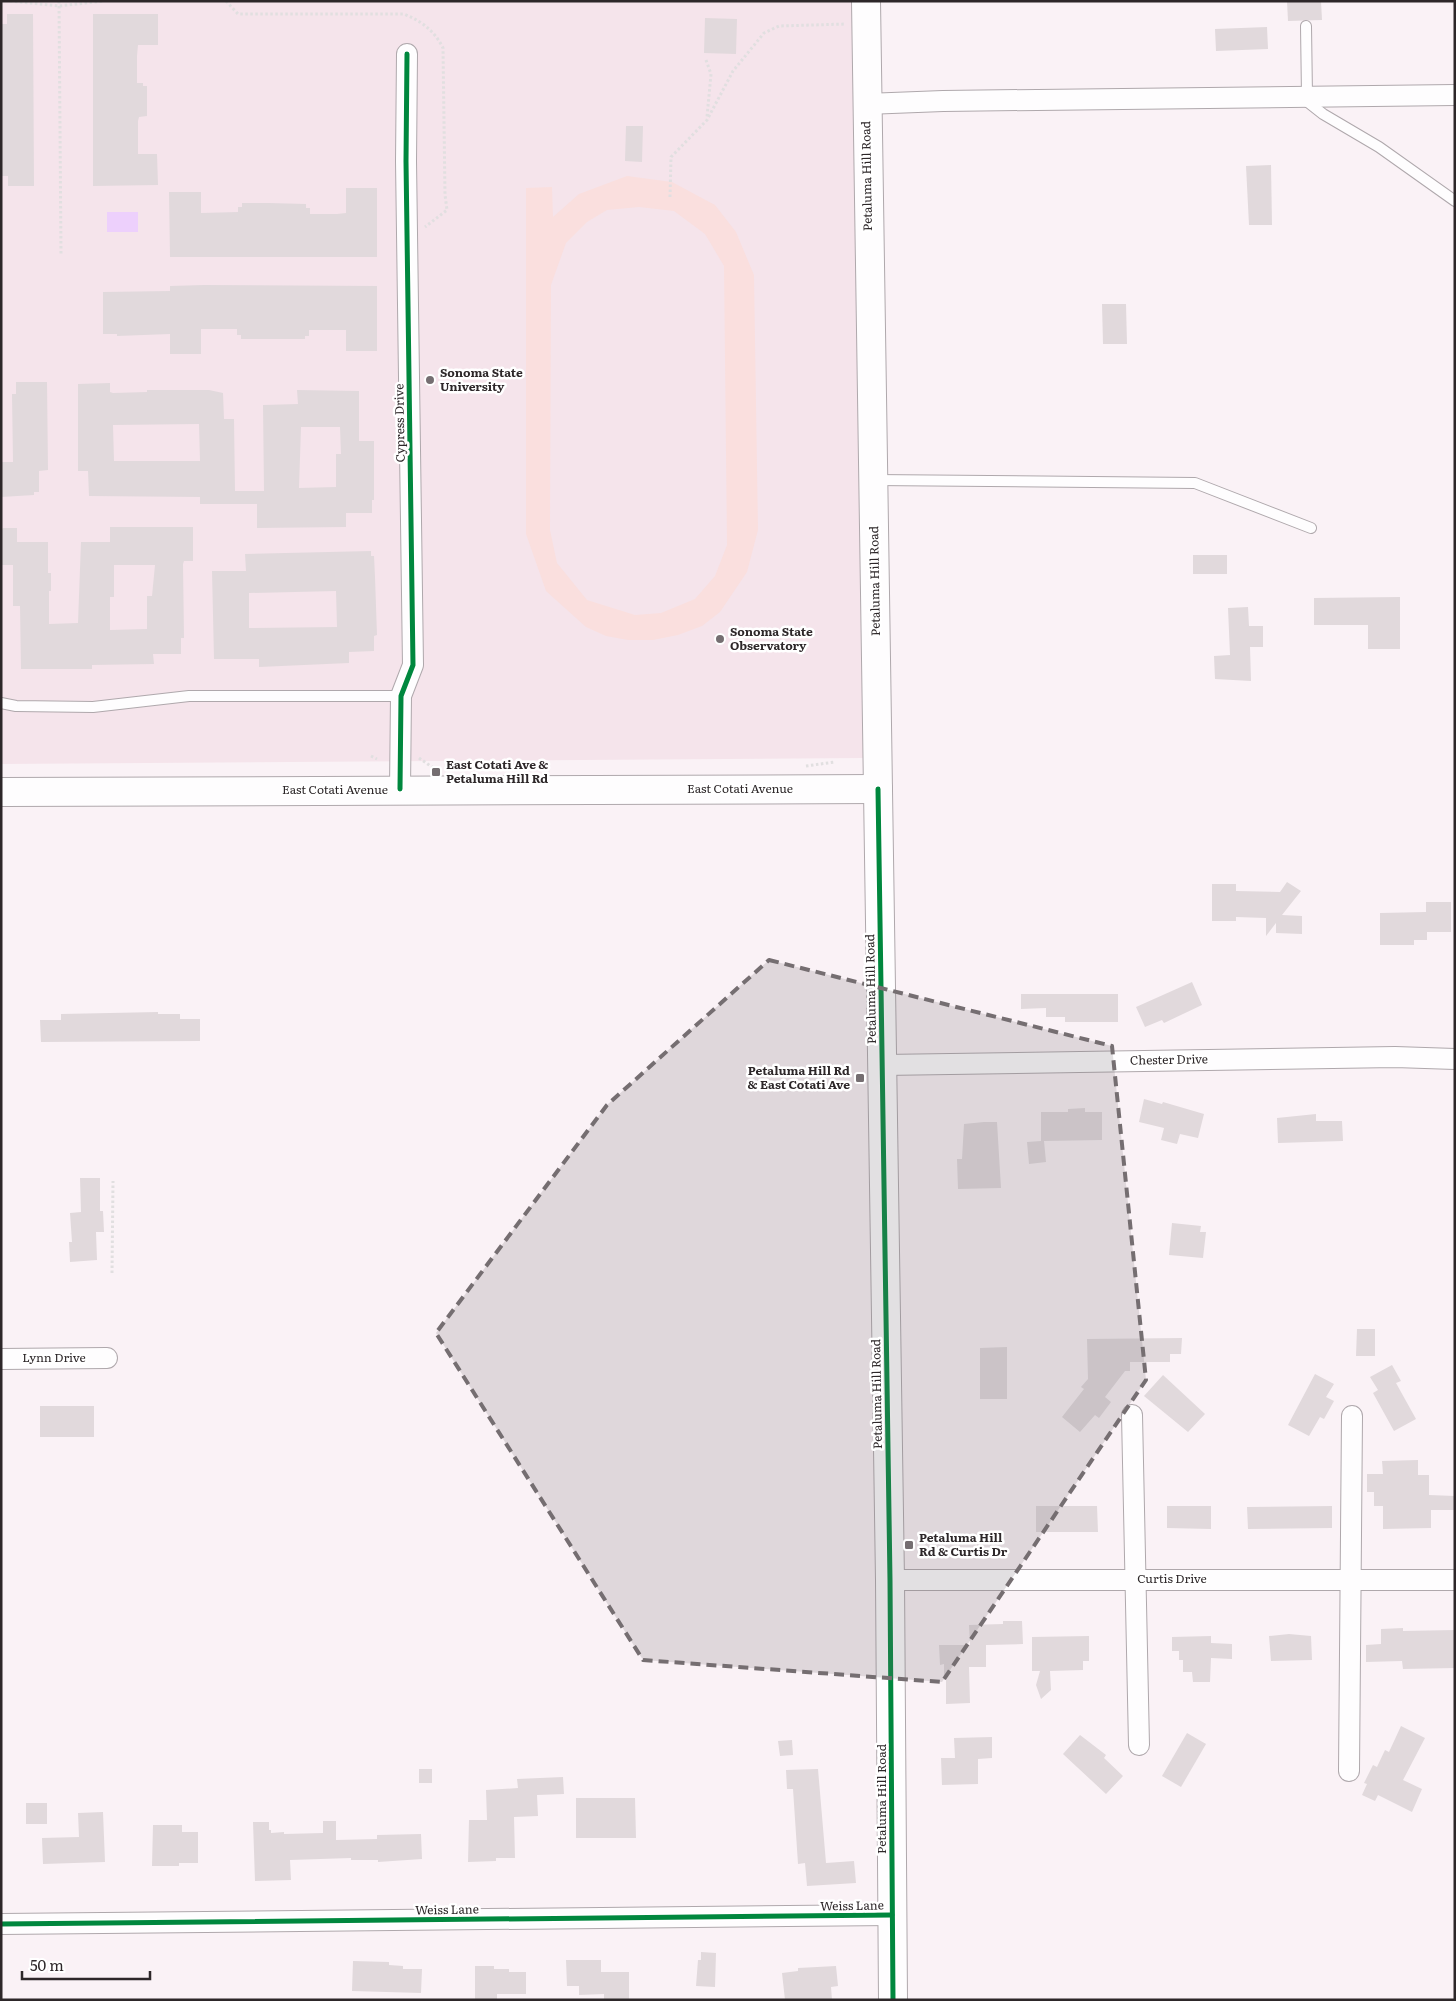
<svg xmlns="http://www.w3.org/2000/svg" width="1456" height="2001" font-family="Literata,serif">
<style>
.built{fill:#f5e4eb}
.green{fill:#fadfde;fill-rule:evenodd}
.water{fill:#edd0fc}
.building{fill:#e1d9dc;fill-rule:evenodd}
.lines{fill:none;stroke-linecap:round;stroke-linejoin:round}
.lane-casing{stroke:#afa8ac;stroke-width:12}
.street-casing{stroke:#afa8ac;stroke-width:22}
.secondary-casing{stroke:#afa8ac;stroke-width:30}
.path{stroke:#e1dfe0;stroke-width:3;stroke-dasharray:2.5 2.5;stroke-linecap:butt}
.lane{stroke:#fefdfe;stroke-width:10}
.street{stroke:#fefdfe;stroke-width:20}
.secondary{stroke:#fefdfe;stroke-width:28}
.cycleway-casing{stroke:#fff;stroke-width:8}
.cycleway{stroke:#00873e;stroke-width:5}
.marked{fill:#756e71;fill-opacity:0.2;stroke:#756e71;stroke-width:4;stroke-dasharray:10 6;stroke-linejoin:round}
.poi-dot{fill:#756e71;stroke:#fff;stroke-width:2}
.labels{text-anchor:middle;stroke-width:5;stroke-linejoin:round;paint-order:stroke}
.street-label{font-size:12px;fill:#2d2729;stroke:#fff}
.poi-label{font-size:12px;font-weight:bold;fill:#2d2729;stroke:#fff;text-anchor:start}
</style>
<rect width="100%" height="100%" fill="#faf2f6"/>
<polygon class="built" points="1,1 855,1 863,758 1,764"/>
<path class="green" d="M627 176 672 182 715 205 736 232 754 275 758 530 747 572 720 612 702 626 678 635 653 640H628L606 636 586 627 546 591 526 534V188L552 187 553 217 579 194ZM639 207 674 211 705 234 724 266 727 545 715 576 695 599 661 613 635 615 587 600 557 563 550 530 551 285 566 243 587 222 607 210Z"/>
<rect class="water" x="107" y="212" width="31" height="20"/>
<g class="building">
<polygon points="1287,1 1321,1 1322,20 1288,21"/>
<polygon points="7,14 33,14 34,186 8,186 8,176 1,176 1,24 7,24"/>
<polygon points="93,14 158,14 158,45 138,45 137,56 137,83 143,83 143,86 147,86 147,116 139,117 138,121 138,154 157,154 158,185 93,186"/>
<polygon points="705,18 737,19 736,54 704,53"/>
<polygon points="1267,27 1268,49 1216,51 1215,29"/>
<polygon points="626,126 643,126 642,162 625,161"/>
<polygon points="1271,165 1272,225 1249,225 1246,166"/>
<polygon points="346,188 377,188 377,257 170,257 169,192 201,192 201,213 238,212 238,207 242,207 242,203 269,203 306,204 306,208 310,208 310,214 337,214 346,213"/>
<polygon points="204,285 377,286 377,351 346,351 346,330 309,330 309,336 305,336 305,339 241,339 241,335 237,335 237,329 201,329 201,354 170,354 170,334 117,336 117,334 103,334 103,292 170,291 170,286"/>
<polygon points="1102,304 1126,304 1127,344 1103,344"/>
<polygon points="16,382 47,382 48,470 39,471 39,492 34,492 34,495 1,497 1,462 13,462 12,394 16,394"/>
<path d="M110 383V392L113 393 147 392V390H209L223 393 224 419H234L235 491H264L263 405 298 404 297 390 359 391V441H374V500H372V513H346V527L257 528V504H200V497L89 496 88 471H78V384ZM199 424 200 461H114L113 425ZM301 427H340L341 454H336V487L299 488Z"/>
<path d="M110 527H193V561H184L183 564 184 638H181V654H153L154 664 92 665V669H21L20 606H13V565H1V530L3 528H17V542H48V573H51V591H49V624L78 623 81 542H110ZM114 565H155L152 596H147V629L110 630V597H114Z"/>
<path d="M371 551V556H374L375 577 377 635 374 636V651L349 652V663L259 667V659H214L212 571H246L245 554ZM336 591 337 627 249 628V593Z"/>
<rect x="1193" y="555" width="34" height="19"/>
<polygon points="1400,597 1400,649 1368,649 1368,625 1314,625 1314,598"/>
<polygon points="1248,607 1249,626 1263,626 1263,647 1250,647 1251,681 1215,679 1214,656 1230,655 1228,608"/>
<polygon points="1287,882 1301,891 1282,915 1302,916 1302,934 1276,933 1276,923 1266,936 1266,918 1236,917 1236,921 1212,921 1212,884 1236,884 1236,891 1280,892"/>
<polygon points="1426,902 1451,902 1451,932 1427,932 1427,940 1414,940 1414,945 1380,945 1380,913 1426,912"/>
<polygon points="1192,982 1202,1005 1164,1023 1162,1020 1145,1027 1136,1007"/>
<polygon points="1021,994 1118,994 1118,1022 1065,1022 1065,1017 1046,1017 1046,1008 1021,1009"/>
<polygon points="158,1012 158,1014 180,1014 180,1019 200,1019 200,1041 41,1042 40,1020 61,1020 61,1014"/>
<polygon points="1144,1099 1162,1104 1163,1102 1204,1114 1198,1138 1180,1134 1177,1144 1161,1140 1164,1128 1139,1122"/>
<polygon points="1085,1108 1085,1112 1102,1112 1102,1140 1044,1141 1046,1162 1029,1164 1027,1142 1041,1141 1041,1112 1068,1112 1068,1109"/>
<polygon points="1316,1114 1316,1121 1342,1121 1343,1141 1278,1143 1277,1118"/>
<polygon points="984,1122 997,1122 1001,1188 958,1189 957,1159 962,1159 964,1124"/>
<polygon points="80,1178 100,1178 100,1211 103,1211 104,1232 96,1232 97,1260 70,1262 69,1242 72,1242 70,1213 81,1212"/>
<polygon points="1172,1223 1201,1226 1200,1232 1206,1232 1203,1258 1169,1255"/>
<polygon points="1357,1329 1375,1329 1375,1356 1356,1356"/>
<polygon points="1182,1338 1181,1354 1170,1354 1170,1362 1130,1362 1130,1371 1125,1371 1105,1397 1111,1402 1099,1418 1095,1415 1080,1432 1062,1417 1084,1389 1081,1387 1088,1379 1087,1339"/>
<polygon points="1007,1347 1007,1399 980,1399 980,1348"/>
<polygon points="1392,1365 1401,1381 1396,1383 1416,1419 1394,1431 1373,1393 1378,1390 1370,1377"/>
<polygon points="1315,1374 1334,1384 1326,1397 1334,1401 1324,1419 1320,1417 1309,1436 1288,1425"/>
<polygon points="1163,1375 1205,1414 1188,1432 1144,1396"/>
<rect x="40" y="1406" width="54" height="31"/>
<polygon points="1418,1460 1418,1475 1429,1475 1429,1495 1455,1496 1455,1510 1431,1510 1431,1528 1383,1529 1383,1506 1374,1506 1374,1492 1367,1492 1367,1474 1383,1474 1382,1461"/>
<polygon points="1036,1506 1097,1506 1098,1532 1036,1532"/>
<polygon points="1167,1506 1211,1506 1211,1529 1167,1528"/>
<polygon points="1332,1506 1332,1528 1248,1529 1247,1507"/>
<polygon points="1003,1621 1022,1621 1023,1644 986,1645 986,1667 969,1667 970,1703 946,1704 946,1680 944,1680 944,1664 940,1665 939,1645 970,1645 969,1625 1003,1624"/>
<polygon points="1403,1628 1403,1631 1455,1630 1455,1668 1403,1669 1402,1661 1366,1662 1366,1645 1381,1644 1381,1629"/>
<polygon points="1289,1634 1311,1636 1312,1660 1271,1661 1269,1636"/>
<polygon points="1089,1636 1089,1661 1083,1661 1083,1670 1050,1671 1051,1690 1041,1699 1036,1685 1040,1671 1032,1671 1032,1637"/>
<polygon points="1211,1636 1211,1643 1232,1644 1232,1659 1211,1658 1210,1682 1193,1682 1192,1672 1183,1672 1183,1660 1179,1660 1179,1651 1172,1651 1172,1637"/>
<polygon points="1401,1726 1425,1738 1403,1780 1422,1789 1412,1812 1378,1795 1375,1801 1362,1795 1367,1784 1364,1783 1373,1765 1377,1767 1385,1750 1389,1752"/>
<polygon points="1187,1733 1206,1744 1181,1787 1162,1776"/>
<polygon points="1080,1735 1106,1755 1104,1758 1123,1776 1106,1794 1063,1754"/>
<polygon points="992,1737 992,1758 978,1759 978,1784 942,1785 941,1758 955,1758 954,1738"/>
<polygon points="792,1740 793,1755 780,1756 778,1741"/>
<rect x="419" y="1769" width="13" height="14"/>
<polygon points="818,1769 826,1863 854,1861 856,1883 807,1886 805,1863 798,1864 793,1789 787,1789 786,1770"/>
<polygon points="563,1777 564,1794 537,1795 538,1816 514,1817 515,1858 496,1858 496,1861 468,1862 469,1820 487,1820 486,1790 518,1788 517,1779"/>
<polygon points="576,1798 635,1798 636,1838 576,1838"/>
<rect x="26" y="1803" width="21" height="21"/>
<polygon points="103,1812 105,1862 43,1864 42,1838 79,1837 78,1813"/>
<polygon points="323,1821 336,1821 336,1840 377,1839 377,1835 421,1834 422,1859 378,1862 378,1860 351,1860 351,1858 290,1860 291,1880 255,1881 253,1822 269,1822 269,1830 271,1830 271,1833 284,1832 284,1834 323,1833"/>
<polygon points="153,1825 182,1825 182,1832 198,1832 198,1863 179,1863 179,1866 152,1866"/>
<polygon points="701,1952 716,1953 715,1987 696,1986 698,1960 701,1960"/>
<polygon points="566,1960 601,1960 601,1972 629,1972 629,2000 604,2000 604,1994 579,1995 579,1986 567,1986"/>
<polygon points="353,1961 389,1962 389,1965 403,1966 403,1969 422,1969 421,1993 352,1991"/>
<polygon points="475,1966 494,1966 494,1969 509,1969 509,1972 526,1972 526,1994 497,1994 497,2000 475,2000"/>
<polygon points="836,1966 838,1986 831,1987 832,2000 785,2000 782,1973 798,1971 798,1968"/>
</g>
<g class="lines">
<defs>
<g id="lane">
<polyline points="1306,26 1307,96"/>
<polyline points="1304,99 1323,114 1379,147 1455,201"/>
<polyline points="874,480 1195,483 1311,528"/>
<polyline points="1,703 16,706 93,707 189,696 401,696"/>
</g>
<g id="street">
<polyline points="866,104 943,101 1455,95"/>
<polyline points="400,789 401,696 413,665 406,161 407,54"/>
<polyline points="883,1065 1395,1057 1455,1059"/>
<polyline points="1,1359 107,1358"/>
<polyline points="1132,1415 1139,1745"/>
<polyline points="890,1580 1455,1580"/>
<polyline points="1349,1771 1352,1416"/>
<polyline points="1,1924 892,1915"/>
</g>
<g id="secondary">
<polyline points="866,1 890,1580 893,2000"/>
<polyline points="1,792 878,789"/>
</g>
</defs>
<use href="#lane" class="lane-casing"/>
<use href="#street" class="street-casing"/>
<use href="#secondary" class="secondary-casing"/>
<g class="path">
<polyline points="10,1 59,6 104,1"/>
<polyline points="59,1 61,254"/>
<path d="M226 1 238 14H404C421 21 434 30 443 48L445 195 447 210 425 227"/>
<polyline points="706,60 711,74 707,117"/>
<polyline points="670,197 671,157 707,120 733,71 764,33 779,26 846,24"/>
<polyline points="371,756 377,759"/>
<polyline points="419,758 432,767"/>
<polyline points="806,766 835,762"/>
<polyline points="112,1273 113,1181"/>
</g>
<use href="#lane" class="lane"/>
<use href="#street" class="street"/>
<use href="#secondary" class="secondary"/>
<defs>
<g id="cycleway">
<polyline points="400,789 401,696 413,665 406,161 407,54"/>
<polyline points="878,789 890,1580 893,2000"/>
<polyline points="1,1924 892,1915"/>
</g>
</defs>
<use href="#cycleway" class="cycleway-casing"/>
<use href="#cycleway" class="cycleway"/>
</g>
<path class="marked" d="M769 960 1112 1046 1146 1380 942 1682 643 1660 436 1333 607 1105Z"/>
<g class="poi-dot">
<circle cx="430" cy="380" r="5"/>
<circle cx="720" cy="639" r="5"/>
<rect x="431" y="767" width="10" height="10" rx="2.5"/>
<rect x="855" y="1073" width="10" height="10" rx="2.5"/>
<rect x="904" y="1540" width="10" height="10" rx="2.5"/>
</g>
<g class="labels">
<g class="street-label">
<text transform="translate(867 176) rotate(-91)" y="4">Petaluma Hill Road</text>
<text transform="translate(400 423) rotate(-91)" y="4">Cypress Drive</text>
<text transform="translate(875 581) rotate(-91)" y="4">Petaluma Hill Road</text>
<text x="740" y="793">East Cotati Avenue</text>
<text x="335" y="794">East Cotati Avenue</text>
<text transform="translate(871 989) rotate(-91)" y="4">Petaluma Hill Road</text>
<text transform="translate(1169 1060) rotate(-1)" y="4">Chester Drive</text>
<text x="54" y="1362">Lynn Drive</text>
<text transform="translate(877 1394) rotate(-91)" y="4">Petaluma Hill Road</text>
<text x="1172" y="1583">Curtis Drive</text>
<text transform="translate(882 1799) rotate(-90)" y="4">Petaluma Hill Road</text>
<text transform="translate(852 1906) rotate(-1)" y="4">Weiss Lane</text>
<text transform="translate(447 1910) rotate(-1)" y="4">Weiss Lane</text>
</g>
<g class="poi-label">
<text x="440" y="377">Sonoma State<tspan x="440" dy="14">University</tspan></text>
<text x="730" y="636">Sonoma State<tspan x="730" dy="14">Observatory</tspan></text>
<text x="446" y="769">East Cotati Ave &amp;<tspan x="446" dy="14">Petaluma Hill Rd</tspan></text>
<text x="850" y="1075" text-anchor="end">Petaluma Hill Rd<tspan x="850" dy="14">&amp; East Cotati Ave</tspan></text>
<text x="919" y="1542">Petaluma Hill<tspan x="919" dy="14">Rd &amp; Curtis Dr</tspan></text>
</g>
</g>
<rect width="1456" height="2001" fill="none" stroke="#2d2729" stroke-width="5"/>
<path d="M22 1971v8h128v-8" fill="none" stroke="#2d2729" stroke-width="2.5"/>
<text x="30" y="1971" font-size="15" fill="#2d2729" stroke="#ffffff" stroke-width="4" paint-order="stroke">50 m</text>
</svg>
